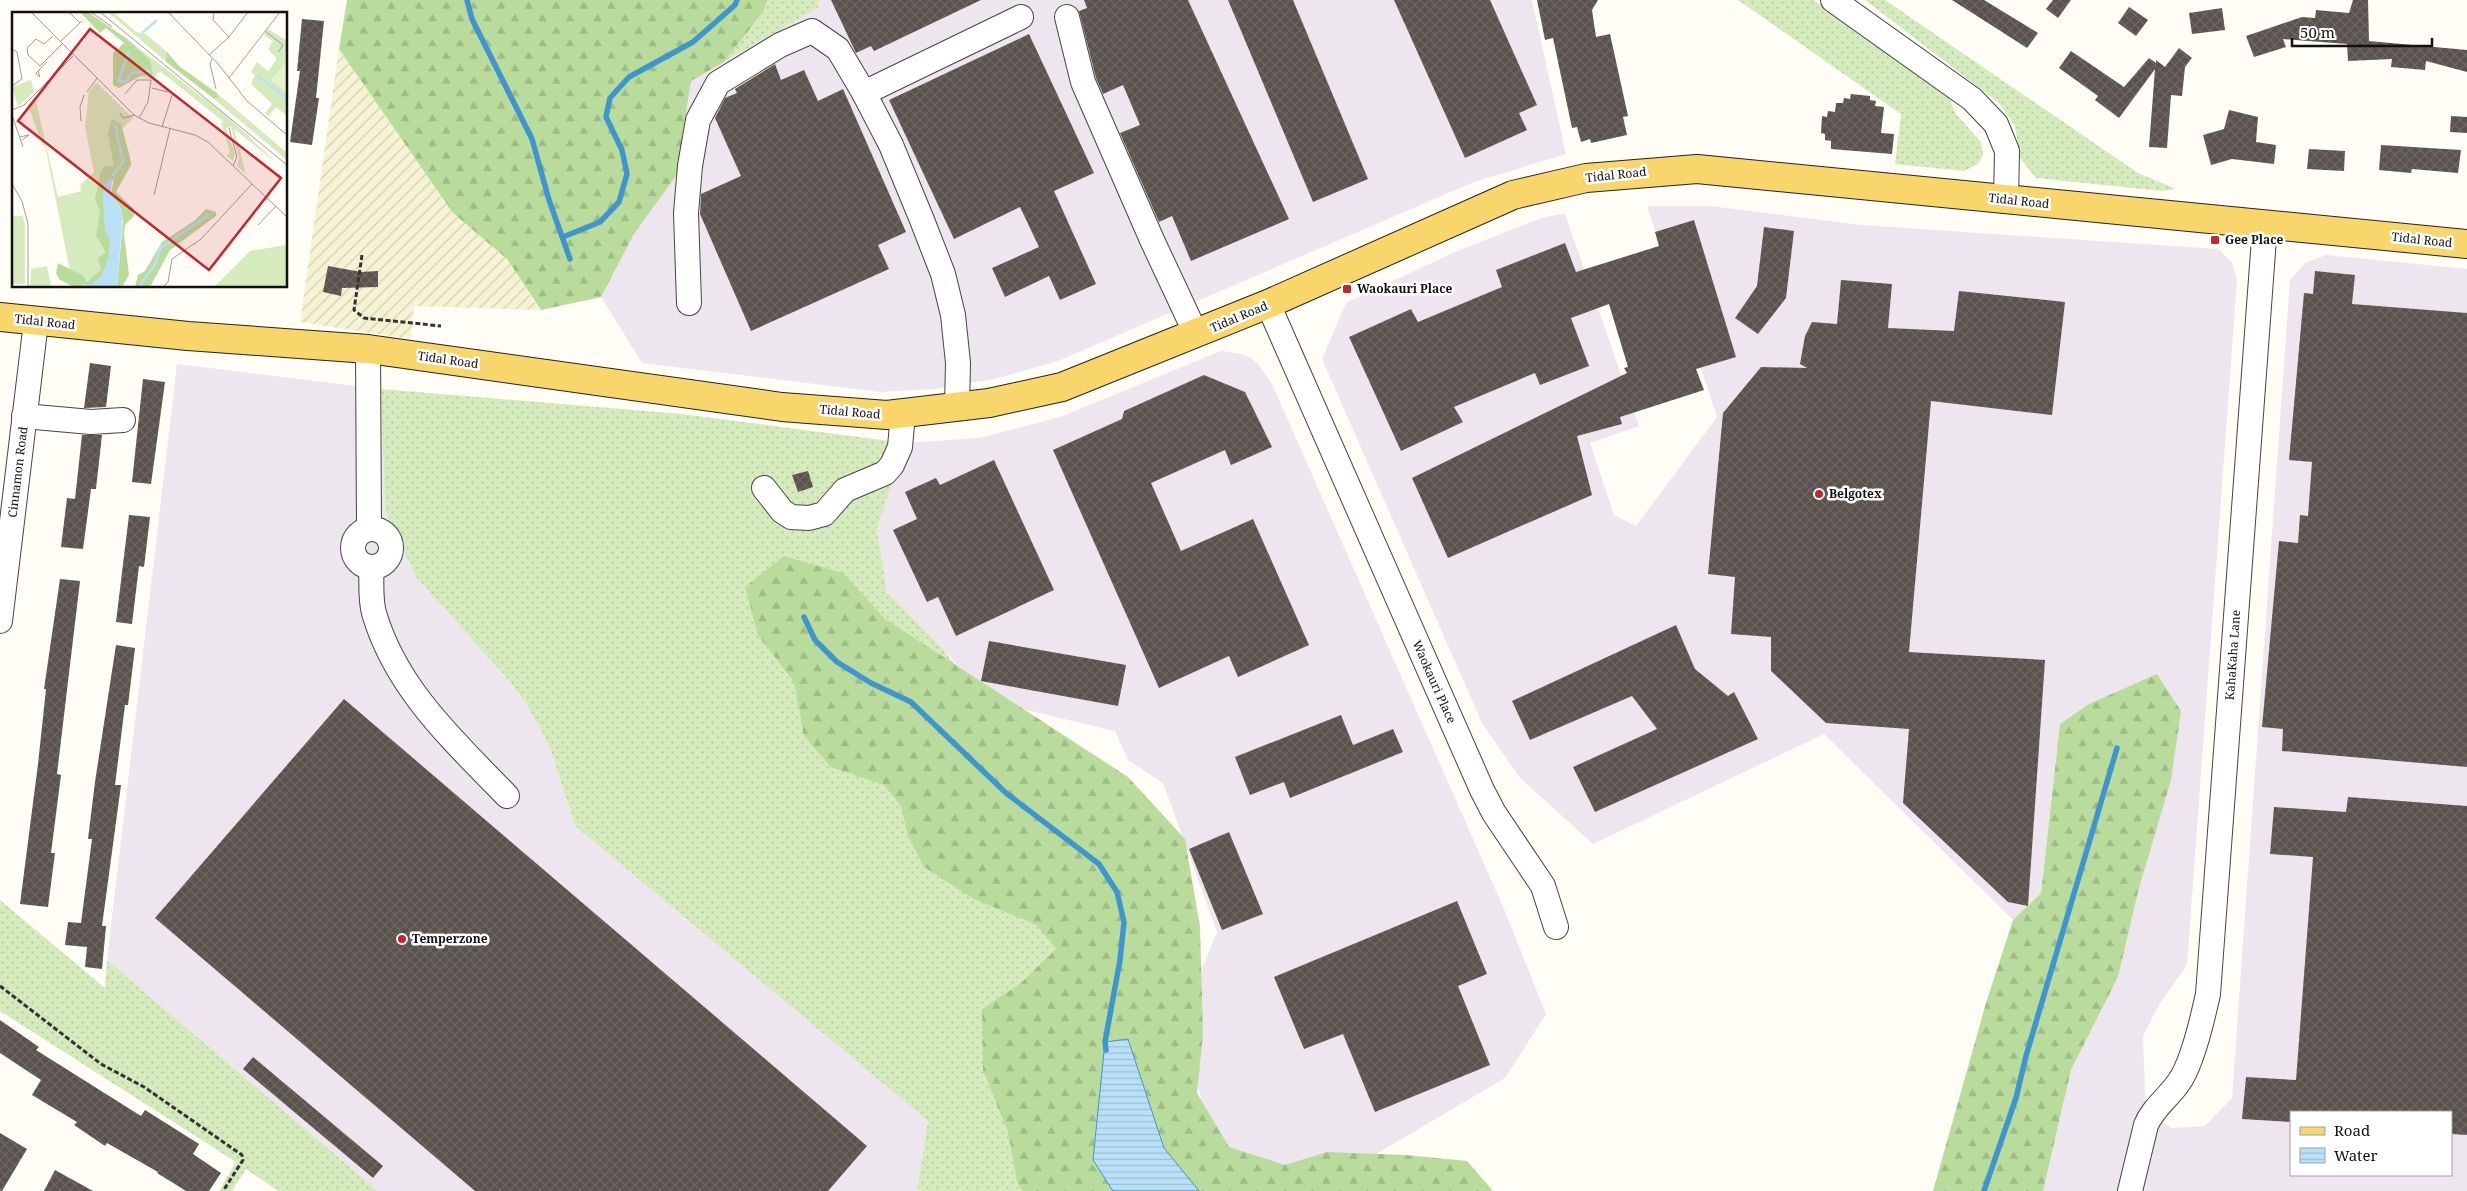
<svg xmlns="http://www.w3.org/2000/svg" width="2467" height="1191" font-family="'Noto Serif',serif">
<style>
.industrial{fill:#eee6ef;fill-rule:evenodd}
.farmland{fill:url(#farmland-furrows)}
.grass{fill:url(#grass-dots)}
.forest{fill:url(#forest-firs)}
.water{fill:url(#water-rules);stroke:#3f96cf}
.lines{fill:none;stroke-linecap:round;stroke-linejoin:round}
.stream{stroke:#3f96cf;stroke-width:5.5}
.building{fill:url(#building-cross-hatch)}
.minor-casing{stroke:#444;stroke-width:26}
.major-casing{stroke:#222;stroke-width:30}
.path{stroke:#333;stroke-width:3;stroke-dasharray:5 2.5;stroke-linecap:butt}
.minor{stroke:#fff;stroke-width:24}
.major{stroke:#f9d66b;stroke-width:28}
.poi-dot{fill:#c4262e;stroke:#fff;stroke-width:2}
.labels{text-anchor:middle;stroke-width:5;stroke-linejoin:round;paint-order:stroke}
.street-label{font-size:12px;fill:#111;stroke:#fff}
.poi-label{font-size:12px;font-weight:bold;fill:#111;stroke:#fff;text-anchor:start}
.inset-river{fill:none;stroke:#b9e0f7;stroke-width:2.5}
.inset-road{fill:none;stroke:#a09f9a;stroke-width:1}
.view{fill:#c4262e;fill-opacity:0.15;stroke:#c4262e;stroke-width:2.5}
.inset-edge{fill:none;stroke:#111;stroke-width:2.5}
</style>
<defs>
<pattern id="farmland-furrows" width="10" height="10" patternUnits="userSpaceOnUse" patternTransform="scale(1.25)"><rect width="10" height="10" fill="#f6f3d4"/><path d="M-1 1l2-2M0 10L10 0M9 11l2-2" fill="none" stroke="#d2cfb5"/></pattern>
<pattern id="grass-dots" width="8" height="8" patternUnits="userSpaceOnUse" patternTransform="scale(1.25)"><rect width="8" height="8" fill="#d5ebbd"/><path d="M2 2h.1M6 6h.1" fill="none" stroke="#b6c8a1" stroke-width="1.8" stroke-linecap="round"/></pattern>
<pattern id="forest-firs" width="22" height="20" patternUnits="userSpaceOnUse" patternTransform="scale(1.25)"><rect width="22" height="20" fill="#b9dc9c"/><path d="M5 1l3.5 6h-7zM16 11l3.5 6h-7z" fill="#9ebc85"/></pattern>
<pattern id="water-rules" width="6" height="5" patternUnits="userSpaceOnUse" patternTransform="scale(1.25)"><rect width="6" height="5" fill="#b9e0f7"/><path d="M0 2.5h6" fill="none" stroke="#9ebfd3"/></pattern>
<pattern id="building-cross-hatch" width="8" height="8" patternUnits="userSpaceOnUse" patternTransform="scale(1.25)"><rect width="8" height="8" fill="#5a524d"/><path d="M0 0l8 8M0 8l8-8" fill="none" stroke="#6d6662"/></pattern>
</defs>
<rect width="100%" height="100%" fill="#fffdf5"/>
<g class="industrial">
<polygon points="819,0 1532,0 1566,154 1474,182 1058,361 994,379 935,389 880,392 642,363 601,297 634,234 676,176 691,81 818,8"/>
<path d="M1647 206H1710L1861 225 2218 249 2232 262 2237 280 2187 965 2160 1003 2143 1036 2145 1094 2149 1113 2172 1128 2205 1126 2232 1098 2290 280 2305 263 2326 255 2467 269V1191H2043L2071 1070 2118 977 2139 888 2060 724 2041 893 2013 920 1824 734 1593 844 1520 778 1482 723 1322 359 1346 303 1455 252 1544 217 1565 214 1639 426 1590 443 1614 515 1636 526 1717 417ZM2291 1112H2451V1175H2291Z"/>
<polygon points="1221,351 1241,354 1251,358 1258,364 1272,384 1504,909 1546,1014 1505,1078 1320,1187 1220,1174 1181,1019 1217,932 1163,783 1128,760 1115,731 980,699 950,656 887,592 877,529 905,443 979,438 1060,417"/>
<polygon points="177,364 381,389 385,511 416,577 512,684 529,708 550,748 575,826 928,1121 917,1191 378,1191 107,960"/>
</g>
<polygon class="farmland" points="339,49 453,213 507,259 540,310 414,306 411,339 300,322"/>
<g class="grass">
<polygon points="768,0 819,0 818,8 724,62 763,12"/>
<polygon points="1738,0 1814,0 1913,70 1949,98 1956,114 1981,142 1983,155 1978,164 1964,171 1895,164 1901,114"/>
<polygon points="1865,0 1885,0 2138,173 2176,189 2162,191 2036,178 2020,158 2015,126 1999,103"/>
<polygon points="381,389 682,414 905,443 877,529 887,592 944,650 980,699 1105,1042 1093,1160 1113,1191 917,1191 928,1121 575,826 550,748 529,708 512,684 416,577 385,511"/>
<polygon points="0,900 105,988 107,960 378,1191 278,1191 246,1169 232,1191 219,1191 236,1162 0,1011"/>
</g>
<g class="forest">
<polygon points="347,0 768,0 763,12 724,62 691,81 676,176 634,234 601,297 541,310 507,259 453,213 339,49"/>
<polygon points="784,556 843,573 885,619 1128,777 1185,839 1200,927 1203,1034 1197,1093 1229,1147 1285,1165 1327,1152 1406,1155 1467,1161 1493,1191 1199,1191 1164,1148 1128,1040 1105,1043 1093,1160 1113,1191 1022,1191 1017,1181 1008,1132 983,1070 982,1009 1021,983 1056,949 1037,925 974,899 924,867 908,836 901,806 884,785 831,767 804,736 794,682 758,635 745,587"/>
<polygon points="2157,674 2181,711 2171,780 2139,888 2118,977 2071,1070 2043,1191 1933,1191 1986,1003 2013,920 2041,893 2060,724 2089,704"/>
</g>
<polygon class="water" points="1128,1039 1164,1148 1199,1191 1113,1191 1093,1160 1105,1042"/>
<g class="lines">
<g class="stream">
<polyline points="467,0 472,19 532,139 549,200 570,259"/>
<polyline points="563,237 600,222 619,202 627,174 622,150 606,117 610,98 629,77 693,42 735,5 737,0"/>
<polyline points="804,617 815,640 837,662 871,683 911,702 1006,793 1099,864 1117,892 1124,922 1120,960 1105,1042 1106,1050"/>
<polyline points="1984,1191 2016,1098 2026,1056 2117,748"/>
</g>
</g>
<g class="building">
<polygon points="831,0 981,0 874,51 871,46 856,53"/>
<polygon points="1084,0 1188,0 1289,219 1191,261 1172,216 1159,222 1120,133 1140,125 1123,85 1103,94 1096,78 1079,11 1087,8"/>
<polygon points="1228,0 1293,0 1368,179 1313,202"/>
<polygon points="1394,0 1490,0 1537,105 1519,113 1527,130 1465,158"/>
<polygon points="1537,0 1598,0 1592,10 1596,37 1610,34 1628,116 1623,117 1627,135 1591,143 1590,139 1581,142 1577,127 1572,128 1553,38 1545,40"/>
<polygon points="1952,0 1984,0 2038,33 2027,48"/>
<polygon points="2053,0 2071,0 2058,18 2046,9"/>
<polygon points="2353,0 2368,0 2369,41 2467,50 2467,72 2426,61 2425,70 2391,67 2392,59 2348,61 2347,44 2283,39 2286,47 2254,57 2246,36 2302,17 2315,18 2316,10 2349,13"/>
<polygon points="2129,7 2148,20 2136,36 2118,23"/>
<polygon points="2222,8 2225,30 2192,34 2189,13"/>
<polygon points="302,19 324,21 316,98 319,98 312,145 290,142 300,71 297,71"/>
<polygon points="1029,34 1094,173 1054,191 1096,284 1060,300 1049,276 1005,297 992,268 1039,247 1020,207 954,239 889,100"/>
<polygon points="2179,48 2192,58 2185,67 2182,96 2171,95 2167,148 2149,147 2155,69 2119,118 2095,100 2098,96 2059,68 2071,51 2124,87 2149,58 2156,63 2156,60 2165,67"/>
<polygon points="775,64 781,80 804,70 818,101 843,89 906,232 878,245 889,269 751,331 700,214 701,194 741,176 715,118 725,98 737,93 735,89"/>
<polygon points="1851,94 1870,96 1870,100 1876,101 1875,106 1884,107 1881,133 1894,134 1892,154 1831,149 1831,141 1825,140 1825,134 1821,133 1822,116 1827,117 1828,111 1835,112 1836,103 1843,103 1844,98 1850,99"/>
<polygon points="2229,110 2258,117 2256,142 2276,145 2274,164 2232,159 2211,165 2203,135 2224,129"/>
<polygon points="2451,116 2467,117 2467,133 2450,132"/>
<polygon points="2381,145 2461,150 2458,173 2412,169 2411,173 2379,170"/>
<polygon points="2309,149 2345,151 2344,171 2307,169"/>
<polygon points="1694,220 1736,357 1696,369 1704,390 1620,417 1622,424 1577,436 1592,495 1448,558 1412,478 1627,373 1624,368 1628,367 1609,304 1571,318 1589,366 1540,385 1535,373 1454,407 1463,422 1401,451 1349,337 1411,309 1418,322 1502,287 1496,270 1565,243 1576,272 1659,246 1655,232"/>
<polygon points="1764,227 1794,231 1786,298 1758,334 1735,318 1757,286"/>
<polygon points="328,266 361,272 378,271 378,287 342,288 341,296 323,292"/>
<polygon points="2315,271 2355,275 2352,304 2467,313 2467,767 2282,751 2283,729 2262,727 2279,541 2298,543 2300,515 2308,516 2312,462 2289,460 2304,293 2313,294"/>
<polygon points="1841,280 1892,284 1888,328 1954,331 1959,291 2065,302 2052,415 1931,401 1909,652 2045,660 2028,906 2008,902 1903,803 1909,729 1826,723 1771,671 1771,637 1731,634 1735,577 1708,574 1723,413 1761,367 1807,368 1800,364 1805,336 1812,322 1837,324"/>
<polygon points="90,363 111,366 106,407 84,408"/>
<polygon points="1204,375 1245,392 1272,447 1231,465 1225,450 1151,483 1181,551 1253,519 1309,645 1238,677 1229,656 1159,688 1053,450 1122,419 1124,411"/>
<polygon points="143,379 165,382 151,484 132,482"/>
<polygon points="82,435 102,435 96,489 91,489 83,549 61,547 67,498 75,499"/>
<polygon points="994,460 1054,590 956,636 938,597 927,602 893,530 917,519 905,492 936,478 940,485"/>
<polygon points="808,471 813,487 798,492 792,475"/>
<polygon points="129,515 150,517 144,567 139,566 132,624 116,622"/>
<polygon points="60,579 80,581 57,774 61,775 51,853 55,853 48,907 20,904 38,764 46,689 44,689"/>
<polygon points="1676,625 1695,669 1728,696 1734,692 1758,739 1595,812 1573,767 1657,729 1632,696 1530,740 1512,701"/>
<polygon points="989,641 1126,665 1118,706 981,681"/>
<polygon points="116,645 135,648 128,705 125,705 115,785 121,785 102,926 106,926 102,969 85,967 87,947 65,945 68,922 81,923 92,839 88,839 95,782"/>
<polygon points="344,699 867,1146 828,1191 475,1191 155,918"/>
<polygon points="1341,715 1353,745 1393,729 1403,752 1290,798 1284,782 1250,795 1235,757"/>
<polygon points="2348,797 2467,806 2467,1135 2451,1134 2451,1112 2291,1112 2291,1122 2242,1119 2246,1077 2296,1080 2313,857 2270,854 2274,807 2346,812"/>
<polygon points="1229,832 1263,914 1222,930 1189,849"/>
<polygon points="1457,901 1487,974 1458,986 1490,1065 1375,1112 1343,1034 1304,1049 1274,977"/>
<polygon points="0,1020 39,1047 36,1050 141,1116 145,1110 199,1144 193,1154 221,1173 209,1191 186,1191 157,1173 158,1172 107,1143 105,1146 74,1125 77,1122 32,1095 41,1080 0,1053"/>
<polygon points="253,1057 383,1166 373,1178 243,1069"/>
<polygon points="0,1133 27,1149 2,1191 0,1191"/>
<polygon points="55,1170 93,1191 44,1191"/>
</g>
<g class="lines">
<defs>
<g id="minor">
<polyline points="1833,0 1972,99 1996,124 2007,151 2006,200"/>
<polyline points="1067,17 1083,82 1152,240 1196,334"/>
<polyline points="864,93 1021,17"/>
<polyline points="689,303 686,213 690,166 698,120 718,83 780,45 812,31 838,49 864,93 891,145 922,220 943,274 953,315 958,363 957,407"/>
<polyline points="1268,304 1482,790 1494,813 1543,886 1556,927"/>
<polyline points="368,349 369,528"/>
<polyline points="24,416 91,422 123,420"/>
<polyline points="764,488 782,511 791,517 809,518 824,514 845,490 885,473 892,465 900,447 903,413"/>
<circle cx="372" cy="548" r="19"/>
<path d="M371 567C372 582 370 599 374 613 396 689 454 741 507 796"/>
<polyline points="0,621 36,322"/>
<path d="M2130 1191 2146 1125C2153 1108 2169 1097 2179 1082 2192 1064 2203 1017 2208 994L2265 225"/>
</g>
<polyline id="major" points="0,317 188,336 368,349 782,407 887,415 989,403 1062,387 1268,304 1513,195 1586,178 1697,169 2467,244"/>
</defs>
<use href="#minor" class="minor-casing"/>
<use href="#major" class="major-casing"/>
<g class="path">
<polyline points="362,255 354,310 364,318 441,326"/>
<polyline points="0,986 101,1064 144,1087 242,1155 243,1160 223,1191"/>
</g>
<use href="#minor" class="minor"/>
<use href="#major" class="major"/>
</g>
<g class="poi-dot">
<rect x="2210" y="235" width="10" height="10" rx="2.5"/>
<rect x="1342" y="284" width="10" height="10" rx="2.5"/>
<circle cx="1819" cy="494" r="5"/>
<circle cx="402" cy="939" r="5"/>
</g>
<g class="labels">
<g class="street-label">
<text transform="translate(1616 175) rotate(-6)" y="4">Tidal Road</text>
<text transform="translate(2019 201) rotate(6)" y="4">Tidal Road</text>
<text transform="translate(2422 240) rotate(6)" y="4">Tidal Road</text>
<text transform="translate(1239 317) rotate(-23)" y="4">Tidal Road</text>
<text transform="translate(45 322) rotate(6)" y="4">Tidal Road</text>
<text transform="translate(448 360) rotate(8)" y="4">Tidal Road</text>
<text transform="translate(850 412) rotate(5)" y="4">Tidal Road</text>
<text transform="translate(18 472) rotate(-83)" y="4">Cinnamon Road</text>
<text transform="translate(2233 655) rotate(-86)" y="4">KahaKaha Lane</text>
<text transform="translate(1434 682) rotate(66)" y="4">Waokauri Place</text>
</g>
<g class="poi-label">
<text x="2225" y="244">Gee Place</text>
<text x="1357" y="293">Waokauri Place</text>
<text x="1829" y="498">Belgotex</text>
<text x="412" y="943">Temperzone</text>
</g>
</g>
<g transform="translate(12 12)">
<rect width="275" height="275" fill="#fffdf5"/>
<path d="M96 0H101L124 20 134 22 155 40 154 46 151 47ZM115 27 216 105 266 152 222 117 234 162 225 154 227 146 219 115 214 116 223 142 221 149 215 144 218 140 209 111 212 110 148 59 141 67 130 65 136 64 138 48ZM84 70 121 106 111 116 107 151 92 173 98 229 89 265 78 274 58 259 33 133H30L26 122 19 125 26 121 16 93 23 85 46 185 69 179 68 173 82 160 73 115 77 80ZM205 81 275 141V148L201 86H206ZM0 204H11L13 213V272H0ZM275 233V275H202L238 239ZM35 254 39 275H18L19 257Z" fill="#d5ebbd"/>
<path d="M68 0H76L115 27 138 48 141 62 127 65 107 76 101 73V41L112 31 94 16 88 21ZM155 40 167 54 205 81 206 86H201L153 49ZM100 107 109 112 118 145 119 153 104 180 121 196 122 204 113 213 112 222 117 263 110 275H105L111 209 109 197 99 182 102 166 91 186 93 217 98 229 97 246 89 265 78 274 61 275 47 267 44 261 46 251 70 263 75 270 89 258 86 246 94 240 84 224 88 199 83 187 89 159 93 154H102L96 122ZM194 197 204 200V204L158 238 138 275H123L126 263 133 259 150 230 182 209Z" fill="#b9dc9c"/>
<path d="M256 17 275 29V104L264 95 256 104 253 101 260 92 239 72 243 63 239 60 245 50 256 59 265 47 256 37 261 29 252 23ZM19 68 22 80 6 94 0 75Z" fill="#d5ebbd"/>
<path d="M275 48V79L274 80 259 68Z" fill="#e6f2cf"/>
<path d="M100 164 99 182 111 201 105 275H69L70 272 78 273 89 265 97 246 98 229 93 217 91 186 92 173Z" fill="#b9e0f7"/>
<path class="inset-river" d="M130 21 145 8M246 64 275 86M107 69 114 70 119 61 139 59M106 71 117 39M100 164 111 150 103 113M127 275 144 251 148 236 197 203"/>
<path class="inset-road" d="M19 0 122 103 137 111 183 123 196 130 275 205M57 0 68 11M79 0 100 15M88 0 275 153M156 0 207 53 235 89 275 123M202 0 201 8 217 25 236 0M253 19 271 33 266 40M41 24 32 32 24 27 15 36 16 43 28 54 50 32M48 30 70 9M0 37 5 40 10 67 0 74M197 43 217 25M200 47 198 52 204 77M26 59 28 65 24 62 25 60 35 50M217 66 268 0M140 76 156 80M75 80 85 66M113 82 125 68H139L136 90 127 106M0 98 12 93 61 44M108 101 111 106 123 103M0 103 11 135M69 109 68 95 72 83M150 115 160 83M217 116 225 145 221 154M8 125 17 123 10 128M0 172 10 189 16 212V275M142 183 158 117M246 213 264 194M151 275 156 270 160 247 189 227 240 172"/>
<path class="view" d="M78 17 269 166 197 258 6 109Z"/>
<rect width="275" height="275" class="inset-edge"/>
</g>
<rect x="2290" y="1111" width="162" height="65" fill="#ffffff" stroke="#a0a0a0"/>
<rect x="2300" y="1127" width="25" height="8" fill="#f9d66b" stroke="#a0a0a0"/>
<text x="2334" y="1136" font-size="15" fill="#111111">Road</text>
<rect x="2300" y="1148" width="25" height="15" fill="url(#water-rules)" stroke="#a0a0a0"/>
<text x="2334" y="1161" font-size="15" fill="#111111">Water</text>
<path d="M2292 38v8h140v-8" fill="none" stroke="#111111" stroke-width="2.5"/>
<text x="2300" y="38" font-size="15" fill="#111111" stroke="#ffffff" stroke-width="4" paint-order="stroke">50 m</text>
</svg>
